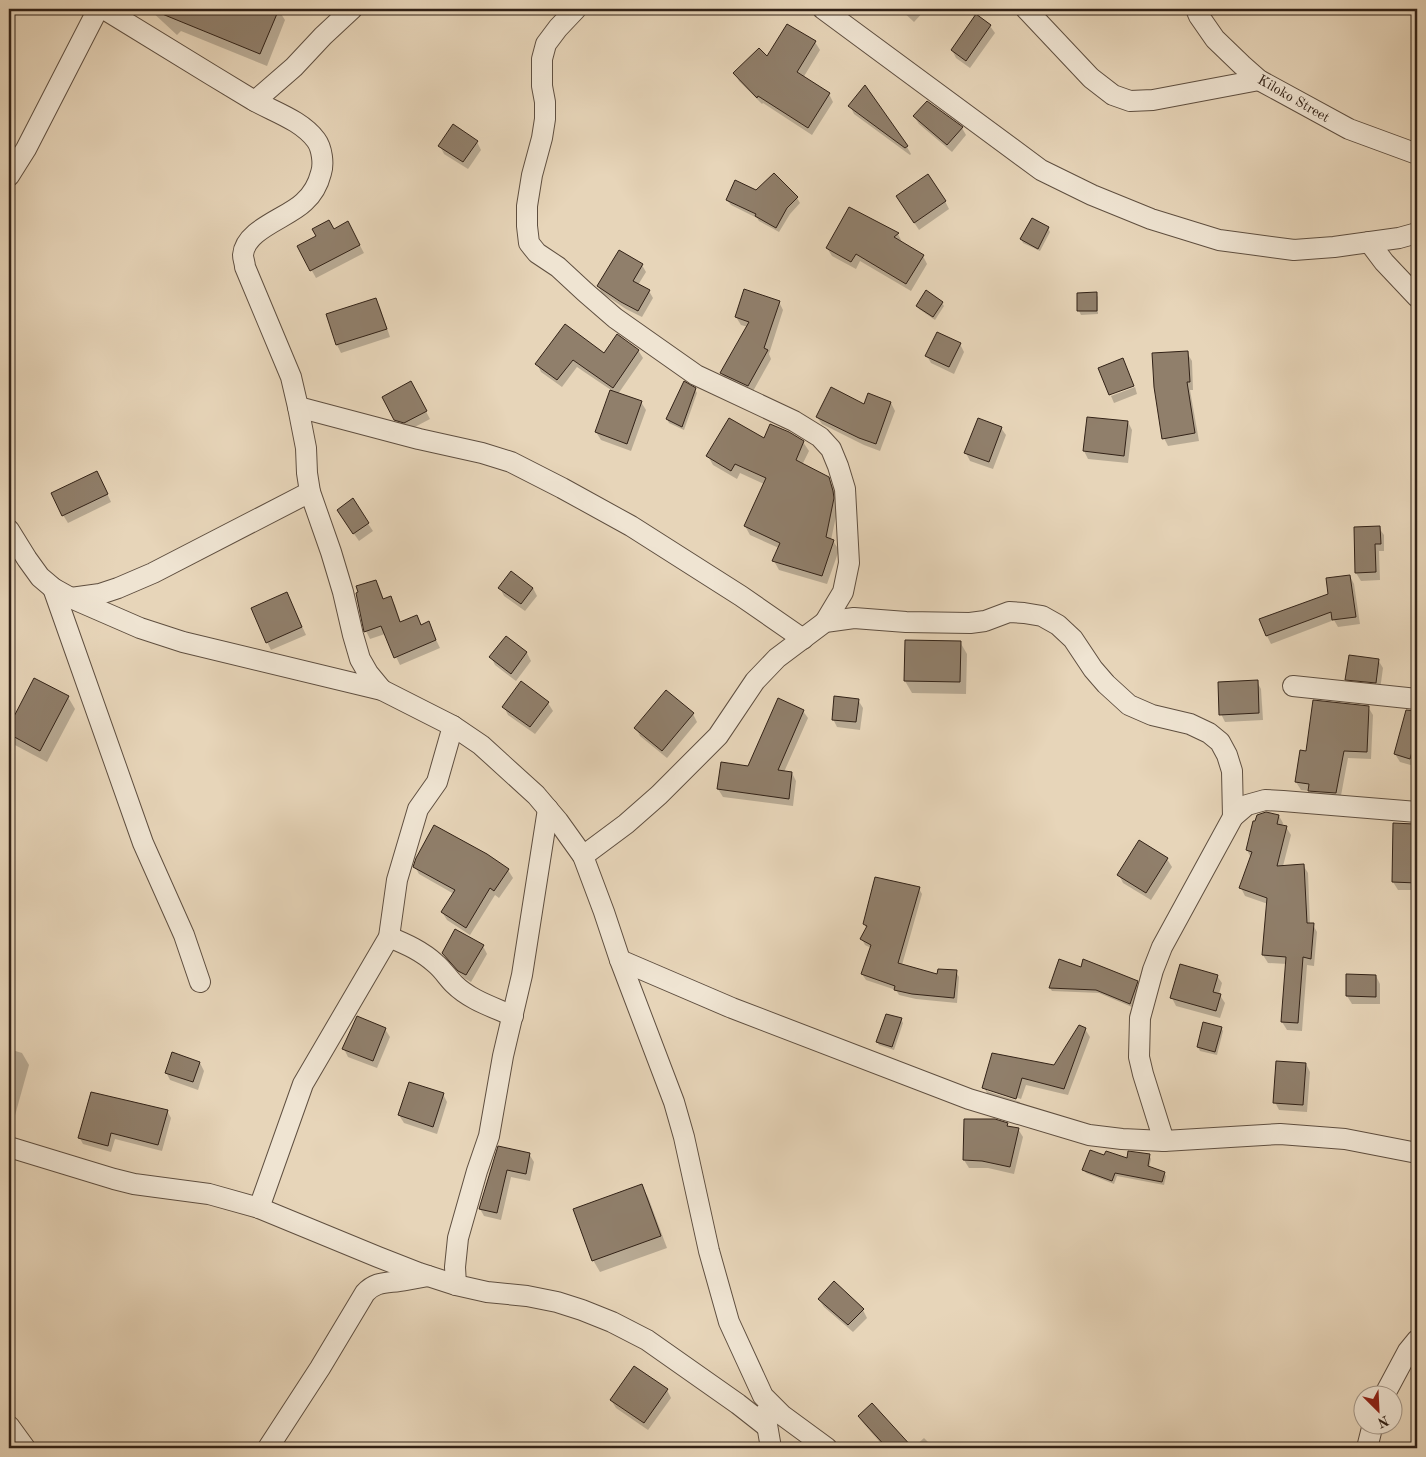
<svg xmlns="http://www.w3.org/2000/svg" width="1426" height="1457" font-family="'Old Standard TT',serif">
<style>
.shadow{fill:#0003}
.building{fill:#907f6b;stroke:#322217}
.lines{fill:none;stroke-linecap:round;stroke-linejoin:round}
.minor-casing{stroke:#5f4f40;stroke-width:22}
.minor{stroke:#efe4d2;stroke-width:20}
.labels{text-anchor:middle;stroke-width:4.5;stroke-linejoin:round;paint-order:stroke}
.street-label{font-size:14px;fill:#322217;stroke:#efe4d2}
</style>
<rect width="100%" height="100%" fill="#e7d5b9"/>
<filter id="stains"><feTurbulence type="fractalNoise" baseFrequency=".004" numOctaves="4"/><feColorMatrix values="0 0 0 0 .2 0 0 0 0 .09 0 0 0 0 .02 0 0 0 .5 -.17"/></filter>
<radialGradient id="worn" r=".72"><stop offset=".6" stop-color="#630" stop-opacity="0"/><stop offset="1" stop-color="#630" stop-opacity=".3"/></radialGradient>
<g class="shadow">
<polygon points="149,9 278,9 285,20 267,66 181,31 177,35"/>
<polygon points="900,9 926,9 914,22"/>
<polygon points="1243,9 1259,9 1257,14"/>
<polygon points="787,25 815,42 820,50 803,78 829,94 833,102 812,135 763,103 762,104 739,81 735,73 767,58"/>
<polygon points="990,26 995,33 970,68 956,58 952,50"/>
<polygon points="850,106 907,147 911,154 910,155 854,114"/>
<polygon points="914,116 962,128 966,135 952,152 919,124"/>
<polygon points="477,142 481,150 468,169 444,154 440,146"/>
<polygon points="756,192 797,198 800,203 790,214 779,232 759,221 757,218 731,205 727,200"/>
<polygon points="945,201 949,209 919,230 902,204"/>
<polygon points="849,209 898,234 902,242 901,243 923,256 927,264 911,291 860,261 856,269 832,256 827,248"/>
<polygon points="348,223 364,253 316,278 298,246"/>
<polygon points="1048,228 1050,232 1040,251 1023,243 1021,239"/>
<polygon points="619,251 642,265 646,272 638,285 649,291 653,298 642,317 626,309 602,293 598,286"/>
<polygon points="1079,294 1096,294 1098,297 1098,314 1081,315 1079,311"/>
<polygon points="376,299 380,307 390,337 341,353 337,345 327,315"/>
<polygon points="779,302 783,310 769,354 771,359 752,393 726,381 722,373 748,327 741,325 736,317"/>
<polygon points="942,303 944,306 935,320 919,309 917,306"/>
<polygon points="960,344 964,352 954,374 931,363 927,356"/>
<polygon points="638,350 643,358 618,394 641,402 646,410 631,451 601,440 596,432 611,390 577,367 562,387 541,372 537,364"/>
<polygon points="1187,353 1192,361 1193,390 1190,390 1199,441 1168,446 1164,438"/>
<polygon points="1135,387 1137,394 1114,403 1111,396"/>
<polygon points="695,389 697,393 684,430 669,423 667,419"/>
<polygon points="415,391 430,419 409,430 400,428 395,420"/>
<polygon points="891,403 895,411 880,451 864,445 822,424 817,417 865,406"/>
<polygon points="1088,418 1128,422 1132,430 1128,463 1088,459 1084,451"/>
<polygon points="1001,428 1006,435 993,469 970,461 966,453"/>
<polygon points="764,440 803,442 809,451 802,465 828,478 834,488 838,501 838,507 831,540 833,541 839,550 827,584 779,570 774,561 779,548 750,535 745,526 764,484 740,473 737,479 713,465 708,456"/>
<polygon points="101,480 111,502 68,523 63,515"/>
<polygon points="352,500 373,531 359,541 343,518"/>
<polygon points="1379,528 1384,535 1384,551 1379,551 1380,580 1361,581 1356,573"/>
<polygon points="1350,576 1354,584 1360,624 1338,627 1334,620 1271,644 1267,636 1261,620 1330,594"/>
<polygon points="376,581 380,589 384,600 391,598 395,605 401,623 416,616 422,626 428,623 440,648 400,665 385,634 370,639 366,631"/>
<polygon points="500,588 533,588 537,596 525,611 504,596"/>
<polygon points="287,594 306,635 271,650 267,642"/>
<polygon points="506,638 527,653 531,661 516,681 495,665 491,657"/>
<polygon points="960,642 967,654 966,694 912,693 905,681"/>
<polygon points="1378,660 1383,668 1380,690 1351,687 1346,679"/>
<polygon points="35,680 68,697 75,709 47,762 13,744 9,736 9,728"/>
<polygon points="1257,682 1261,689 1263,720 1225,722 1221,714"/>
<polygon points="522,683 548,703 553,711 535,734 508,715 504,707"/>
<polygon points="858,700 863,708 860,730 837,727 833,719"/>
<polygon points="1368,707 1373,715 1371,759 1348,758 1340,801 1314,799 1310,791 1301,790 1296,782 1307,752"/>
<polygon points="803,711 808,718 784,772 792,773 796,781 793,806 723,797 718,789 749,767"/>
<polygon points="693,714 697,722 667,758 640,736 636,728"/>
<polygon points="1404,722 1417,725 1417,755 1414,766 1400,762 1395,754"/>
<polygon points="1279,816 1283,823 1282,826 1286,827 1291,835 1283,866 1303,865 1308,873 1310,924 1313,925 1317,932 1314,966 1307,965 1302,1031 1287,1030 1282,1022 1287,964 1268,963 1263,955 1268,904 1245,896 1241,888 1251,858 1247,850"/>
<polygon points="1395,824 1413,825 1417,832 1417,890 1398,890 1393,882"/>
<polygon points="1167,859 1172,867 1151,900 1123,883 1119,875"/>
<polygon points="415,867 508,870 513,878 499,898 495,895 470,935 447,920 442,912 454,894 419,874"/>
<polygon points="919,889 922,894 902,965 938,975 956,972 959,977 957,1003 916,999 899,995 896,990 866,980 862,974 871,948 865,945 862,939 867,929 864,924"/>
<polygon points="483,946 487,954 471,982 464,978 448,961 443,953"/>
<polygon points="1082,969 1137,982 1139,986 1132,1007 1099,993 1052,991 1050,988"/>
<polygon points="1217,976 1222,983 1219,994 1225,1003 1220,1018 1176,1006 1172,998"/>
<polygon points="1376,976 1380,984 1380,1004 1352,1004 1347,996"/>
<polygon points="901,1019 903,1023 894,1050 879,1045 877,1042"/>
<polygon points="1221,1028 1223,1031 1217,1055 1200,1051 1198,1047"/>
<polygon points="385,1029 390,1037 377,1068 348,1057 344,1049"/>
<polygon points="1085,1029 1090,1037 1068,1095 1026,1085 1021,1099 987,1088 987,1091 1020,1102 1019,1105 988,1095 984,1087 1054,1066"/>
<polygon points="9,1049 22,1053 29,1065 14,1119 9,1118"/>
<polygon points="200,1063 204,1071 198,1090 170,1080 166,1072"/>
<polygon points="1306,1064 1310,1072 1307,1112 1279,1110 1275,1102"/>
<polygon points="443,1094 447,1102 437,1134 404,1123 399,1115"/>
<polygon points="167,1111 171,1118 162,1151 115,1139 111,1152 83,1144 79,1137"/>
<polygon points="965,1120 1007,1124 1009,1128 1018,1129 1023,1137 1014,1174 988,1168 969,1168 964,1160"/>
<polygon points="499,1148 529,1154 534,1162 530,1181 511,1177 501,1220 484,1216 480,1209"/>
<polygon points="1149,1155 1151,1159 1149,1168 1164,1173 1166,1176 1164,1185 1117,1176 1114,1184 1086,1173 1084,1170 1105,1156 1128,1160"/>
<polygon points="641,1185 648,1197 667,1248 600,1272 593,1260"/>
<polygon points="819,1299 863,1310 867,1318 853,1332 824,1307"/>
<polygon points="667,1390 671,1398 648,1430 616,1408 611,1400"/>
<polygon points="859,1417 898,1437 885,1448 864,1424"/>
<polygon points="924,1438 934,1448 913,1448"/>
</g>
<g class="building">
<polygon points="150,9 279,9 260,54"/>
<polygon points="976,14 991,25 966,61 951,50"/>
<polygon points="787,24 816,41 797,72 830,93 808,128 758,96 757,98 733,73 759,48 767,56"/>
<polygon points="865,85 908,146 905,148 848,106"/>
<polygon points="927,101 963,127 947,145 913,116"/>
<polygon points="453,124 478,141 463,162 438,146"/>
<polygon points="774,173 798,197 787,208 776,228 755,216 756,214 726,200 735,180 756,190"/>
<polygon points="928,174 946,201 914,223 896,196"/>
<polygon points="849,207 899,233 894,237 924,255 906,284 856,254 851,262 826,248"/>
<polygon points="1032,218 1049,227 1038,249 1020,239"/>
<polygon points="329,220 334,229 348,221 360,245 310,271 297,246 316,236 312,229"/>
<polygon points="619,250 643,264 633,281 650,290 638,311 621,302 597,286"/>
<polygon points="744,289 780,301 764,348 768,350 748,386 720,373 749,322 735,317"/>
<polygon points="926,290 943,302 933,317 916,306"/>
<polygon points="1097,292 1097,311 1077,311 1077,293"/>
<polygon points="376,298 387,329 336,345 326,314"/>
<polygon points="565,324 604,353 617,334 639,350 613,388 573,360 557,380 535,364"/>
<polygon points="937,332 961,343 949,367 925,356"/>
<polygon points="1188,351 1190,382 1187,382 1195,433 1162,439 1154,387 1152,353"/>
<polygon points="1123,358 1134,386 1109,395 1098,368"/>
<polygon points="411,381 427,411 404,423 394,420 382,397"/>
<polygon points="684,381 696,388 682,427 666,419"/>
<polygon points="831,387 864,404 868,393 891,402 876,444 859,438 816,417"/>
<polygon points="610,390 642,401 627,444 595,432"/>
<polygon points="1087,417 1128,421 1124,456 1083,451"/>
<polygon points="729,418 764,438 770,424 789,432 804,441 796,460 829,477 833,491 834,498 826,537 834,540 822,576 772,561 780,543 744,526 766,478 735,464 731,471 706,456"/>
<polygon points="978,418 1002,427 989,462 964,453"/>
<polygon points="97,471 108,494 62,516 51,493"/>
<polygon points="353,498 369,523 353,534 337,510"/>
<polygon points="1380,526 1381,544 1375,544 1376,572 1355,573 1354,527"/>
<polygon points="511,571 533,588 521,604 498,588"/>
<polygon points="1350,575 1356,617 1332,620 1331,612 1266,636 1259,619 1328,594 1326,578"/>
<polygon points="376,580 383,599 391,596 400,622 417,615 421,625 429,621 436,640 394,658 381,626 364,632 356,593 358,592 356,586"/>
<polygon points="287,592 302,627 266,643 251,608"/>
<polygon points="506,636 527,652 511,674 489,657"/>
<polygon points="905,640 961,641 960,682 904,681"/>
<polygon points="1349,655 1379,659 1376,683 1345,680"/>
<polygon points="34,678 69,696 40,751 9,734 9,726"/>
<polygon points="1258,680 1259,713 1219,715 1218,682"/>
<polygon points="521,681 549,702 530,727 502,707"/>
<polygon points="666,690 694,713 662,751 634,728"/>
<polygon points="834,696 859,699 856,722 832,720"/>
<polygon points="778,698 804,710 778,770 792,772 789,799 717,789 721,762 748,766"/>
<polygon points="1313,700 1369,706 1367,752 1344,751 1336,793 1308,791 1309,784 1295,782 1300,750 1306,751"/>
<polygon points="1406,710 1417,711 1417,734 1410,759 1394,754"/>
<polygon points="1266,812 1279,815 1277,824 1287,826 1277,866 1304,864 1307,923 1314,923 1311,959 1303,957 1298,1023 1281,1022 1286,957 1262,955 1267,898 1239,888 1252,852 1246,850 1253,821 1255,821 1257,815"/>
<polygon points="1393,823 1414,824 1414,833 1417,833 1417,883 1392,882"/>
<polygon points="434,825 487,854 509,869 494,891 490,888 466,928 441,912 455,890 413,867 416,858"/>
<polygon points="1139,840 1168,858 1146,893 1117,875"/>
<polygon points="875,877 920,887 898,963 937,974 938,969 957,970 954,998 912,994 894,990 895,986 861,974 871,945 860,939 867,926 863,924"/>
<polygon points="455,929 484,945 466,975 458,971 442,953"/>
<polygon points="1059,959 1081,967 1083,959 1138,981 1130,1004 1096,990 1049,988"/>
<polygon points="1180,964 1218,975 1213,992 1221,994 1216,1011 1170,998"/>
<polygon points="1346,974 1376,975 1376,997 1346,996"/>
<polygon points="886,1014 902,1018 892,1047 876,1042"/>
<polygon points="357,1016 386,1028 373,1061 342,1049"/>
<polygon points="1203,1022 1222,1027 1215,1052 1197,1047"/>
<polygon points="1079,1025 1086,1028 1064,1089 1022,1078 1016,1099 982,1088 992,1053 1054,1065"/>
<polygon points="172,1052 200,1062 193,1082 165,1073"/>
<polygon points="1276,1061 1306,1063 1303,1105 1273,1103"/>
<polygon points="409,1082 444,1093 433,1127 398,1115"/>
<polygon points="91,1092 168,1110 158,1145 111,1133 108,1146 78,1138"/>
<polygon points="964,1119 995,1119 1008,1123 1007,1126 1019,1128 1010,1167 982,1161 963,1160"/>
<polygon points="498,1146 530,1153 526,1174 507,1170 497,1213 479,1209"/>
<polygon points="1090,1150 1104,1155 1106,1151 1127,1158 1128,1151 1150,1154 1148,1166 1165,1172 1162,1182 1115,1173 1112,1181 1082,1170"/>
<polygon points="642,1184 661,1236 592,1261 573,1209"/>
<polygon points="834,1281 864,1309 848,1325 818,1299"/>
<polygon points="634,1366 668,1389 644,1423 610,1400"/>
<polygon points="872,1403 913,1448 887,1448 858,1416"/>
</g>
<g class="lines">
<defs>
<g id="minor">
<path d="M104 9C153 39 203 70 253 100 274 112 301 120 316 140 322 148 324 164 321 173 318 185 313 194 304 202 288 218 245 229 243 255 243 259 245 263 245 267L291 377 298 407 306 448 307 473 310 492 331 552 343 592 353 635 360 659 368 673 382 690"/>
<polyline points="576,9 558,28 546,44 542,59 542,86 545,102 545,119 542,138 532,175 527,206 527,226 529,243 537,253 558,267 585,292 615,318 696,375 794,421 820,437 831,449 838,466 845,489 849,563 843,592 825,622"/>
<polyline points="823,9 1041,170 1092,195 1151,219 1219,240 1294,250 1334,247 1399,238 1417,233"/>
<polyline points="1026,9 1091,78 1113,95 1130,101 1153,100 1259,80"/>
<polyline points="1196,9 1199,16 1215,39 1242,65 1259,80 1349,129 1417,154"/>
<polyline points="255,101 294,67 323,36 352,9"/>
<polyline points="9,176 26,149 98,9"/>
<polyline points="1369,242 1384,262 1417,297"/>
<polyline points="298,407 419,439 482,453 511,462 562,488 631,526 741,596 803,639"/>
<polyline points="9,530 27,559 40,577 53,588 71,598 140,628 183,642 382,690 453,726 481,745 536,795 558,821 583,856 604,912 620,960 674,1102 684,1137 709,1251 729,1322 763,1396 782,1415 827,1448"/>
<polyline points="53,588 143,843 184,935 200,982"/>
<polyline points="71,598 100,594 118,588 153,573 310,492"/>
<polyline points="1293,686 1417,699"/>
<polyline points="583,856 626,824 659,795 718,736 755,681 777,658 825,622 854,618 906,622 970,623 985,621 1009,612 1024,613 1042,616 1058,625 1073,639 1093,669 1106,684 1129,705 1152,715 1190,724 1209,733 1220,742 1227,755 1232,771 1233,817"/>
<path d="M389 937C406 944 422 951 436 964 443 970 448 978 454 984 470 1000 493 1007 513 1016"/>
<polyline points="620,960 732,1008 969,1099 1089,1135 1122,1139 1164,1141 1280,1134 1345,1139 1417,1153"/>
<polyline points="1164,1141 1143,1074 1139,1057 1140,1018 1153,970 1162,947 1233,817 1247,805 1265,800 1283,801 1417,812"/>
<polyline points="9,1147 114,1179 134,1184 209,1194 259,1208 378,1257 419,1273 456,1285 487,1292 527,1296 557,1302 582,1310 612,1322 647,1340 738,1404 766,1426"/>
<polyline points="259,1208 303,1084 389,937 397,880 418,809 437,782 453,726"/>
<polyline points="456,1285 455,1267 458,1238 477,1171 489,1136 503,1056 522,975 548,809"/>
<polyline points="1385,1394 1408,1351 1417,1340"/>
<polyline points="765,1413 771,1448"/>
<polyline points="9,1426 25,1448"/>
<path d="M268 1448 320 1368 365 1293C375 1282 385 1283 399 1281 408 1280 418 1278 428 1276"/>
<polyline points="1367,1448 1373,1424"/>
</g>
</defs>
<use href="#minor" class="minor-casing"/>
<use href="#minor" class="minor"/>
</g>
<g class="labels">
<g class="street-label">
<text transform="translate(1294 98) rotate(30)" y="5">Kiloko Street</text>
</g>
</g>
<rect width="1426" height="1457" fill="none" stroke="#e7d5b9" stroke-width="30"/>
<rect x="10" y="10" width="1406" height="1437" fill="none" stroke="#322217" stroke-width="2.5"/>
<rect x="15" y="15" width="1396" height="1427" fill="none" stroke="#322217"/>
<g transform="translate(1378 1410) rotate(156)"><circle r="24" fill="#efe4d2" stroke="#a39687"/>
<path d="M0-4L9 19L0 12L-9 19Z" fill="#8f2418"/>
<text y="-8" font-size="14" font-weight="bold" text-anchor="middle" fill="#322217">N</text>
</g>
<rect width="100%" height="100%" filter="url(#stains)"/>
<rect width="100%" height="100%" fill="url(#worn)"/>
</svg>
